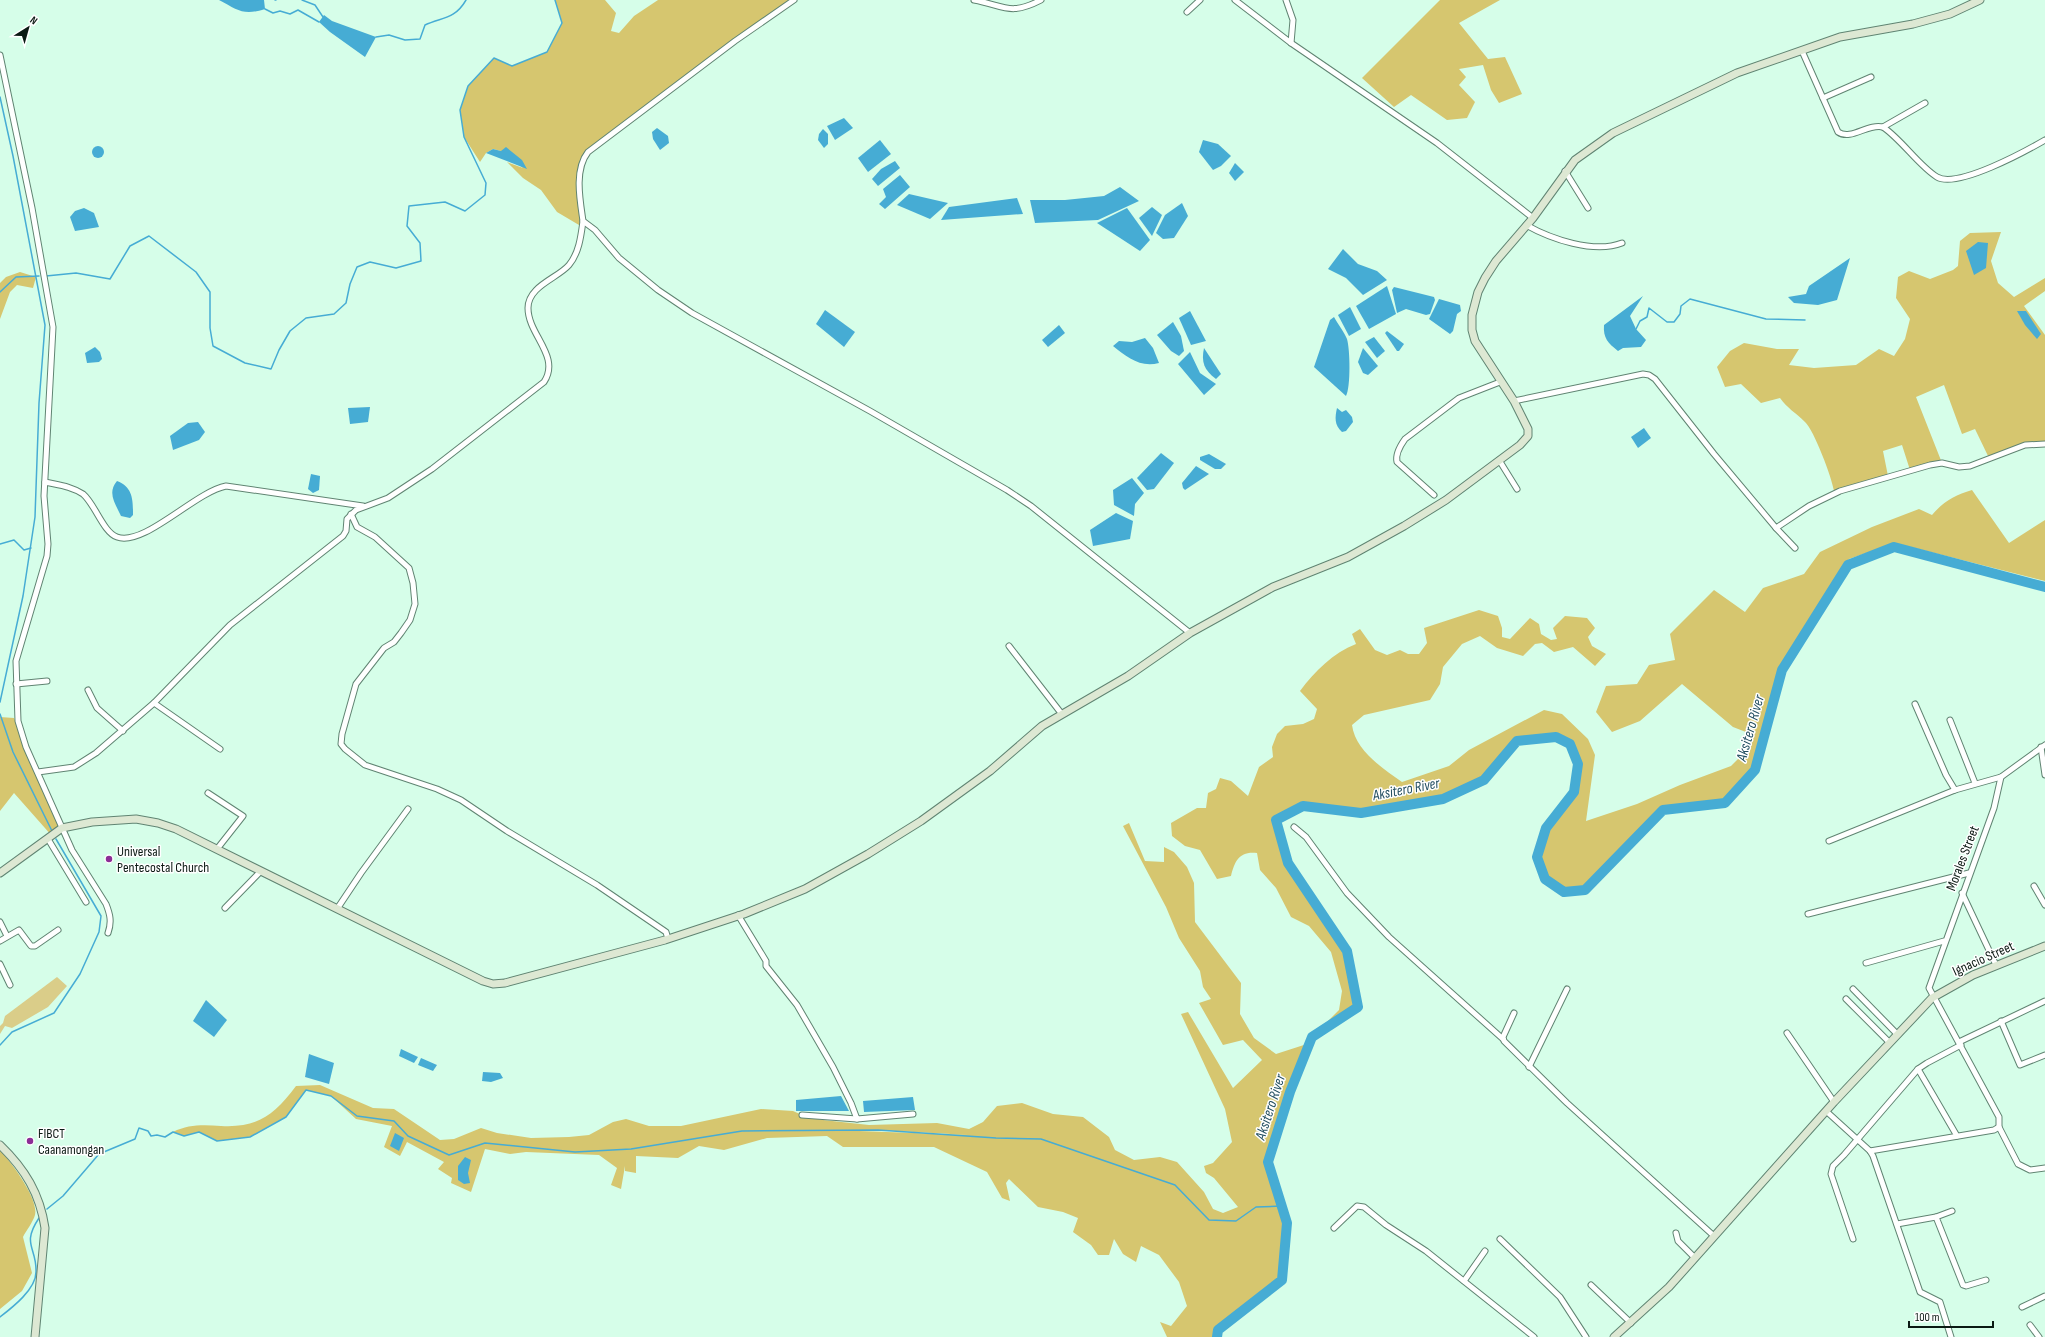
<svg xmlns="http://www.w3.org/2000/svg" width="2045" height="1337" font-family="'Sofia Sans Condensed',sans-serif">
<style>
.green{fill:#dacd89}
.forest{fill:#d6c66f;fill-rule:evenodd}
.water{fill:#46acd4}
.lines{fill:none;stroke-linecap:round;stroke-linejoin:round}
.stream{stroke:#46acd4;stroke-width:1.5}
.river{stroke:#46acd4;stroke-width:10}
.street-casing{stroke:#608472;stroke-width:7}
.secondary-casing{stroke:#608472;stroke-width:9}
.street{stroke:#fff;stroke-width:5}
.secondary{stroke:#dde8d3;stroke-width:7}
.poi-dot{fill:#8c2d96;stroke:#fff;stroke-width:1.5}
.labels{text-anchor:middle;stroke-width:3;stroke-linejoin:round;paint-order:stroke}
.poi-label{font-size:14px;fill:#0b1913;stroke:#fff;text-anchor:start}
.street-label{font-size:14px;fill:#0b1913;stroke:#fff}
.water-label{font-size:15px;font-style:italic;fill:#244f61;stroke:#fff}
</style>
<rect width="100%" height="100%" fill="#d6fee9"/>
<polygon class="green" points="57,977 67,986 48,1007 12,1028 5,1026 0,1034 0,1026 3,1023 5,1016"/>
<g class="forest">
<polygon points="555,0 605,0 616,13 611,31 619,33 634,16 658,0 794,0 588,152 580,169 583,221 579,225 557,212 541,190 523,178 507,162 523,168 501,151 493,149 486,153 480,162 464,137 460,110 468,86 494,58 512,66 547,52 562,23"/>
<polygon points="1440,0 1500,0 1459,23 1488,59 1505,57 1522,94 1499,103 1491,90 1483,65 1459,69 1466,77 1459,85 1475,102 1467,118 1447,120 1411,95 1394,107 1362,78"/>
<path d="M2001 232 1991 261 1998 283 2014 297 2045 278V291L2024 306 2045 335V444L2039 443 1989 458 1975 429 1962 434 1944 385 1916 397 1942 463 1910 470 1902 445 1883 451 1888 476 1832 495 1834 491C1832 478 1814 430 1805 422 1796 413 1787 408 1780 398L1761 403 1741 384 1725 387 1717 367 1730 351 1744 343 1777 349H1799L1789 365 1814 368 1856 365 1879 349 1894 356 1905 339 1910 319 1896 298 1898 277 1909 271 1930 279 1953 270 1958 266 1960 241 1970 233Z"/>
<polygon points="20,272 36,277 33,288 17,285 10,292 0,319 0,283 6,277"/>
<path d="M1972 490 2009 543 2045 520V581L1895 543 1849 559 1779 667 1759 738 1755 770 1725 803 1663 810 1585 890 1564 892 1545 879 1537 857 1546 828 1574 792 1578 764 1570 744 1556 737 1517 741 1484 780 1443 799 1361 813 1303 806 1276 820 1288 863 1347 951 1358 1007 1312 1037 1339 1010 1342 991 1331 952 1309 926 1291 917 1276 888 1260 870 1257 853C1239 851 1235 861 1231 876L1217 879 1200 850 1185 846 1172 836 1171 823 1197 808H1206L1208 793 1216 789 1220 778 1231 781 1248 796 1259 767 1273 757 1272 747 1277 734 1285 726 1303 724 1314 719 1317 709 1300 691C1315 671 1333 653 1356 644L1352 634 1360 629 1375 650 1387 655 1400 650 1408 654H1419L1427 643 1424 628 1479 610 1498 616 1502 628V637L1510 639 1530 618 1539 624 1541 634 1551 640 1557 639 1553 628 1565 616 1587 618 1595 628 1588 637 1592 646 1606 654 1595 666 1573 647 1554 652 1542 643 1535 644 1523 656 1497 648 1480 636 1462 644 1443 667 1440 684 1430 700 1364 715 1352 725C1355 750 1383 769 1402 782L1449 766 1469 750 1544 710 1562 714 1588 739 1595 755 1586 821 1637 804 1680 785 1731 766 1749 748 1751 734 1733 727 1682 684 1640 721 1612 732 1596 712 1606 686 1637 684 1649 665 1675 660 1670 634 1714 590 1745 612 1763 588 1804 574 1820 552 1872 527 1919 509 1932 515C1944 501 1955 495 1972 490Z"/>
<polygon points="0,717 14,718 62,828 52,836 14,793 0,811"/>
<path d="M1129 823 1145 861 1164 862V847L1174 852 1187 867 1194 883 1195 922 1241 983 1240 1014 1254 1038 1276 1054 1310 1043 1268 1162 1287 1223 1282 1280 1218 1330 1217 1337H1167L1160 1322 1171 1326 1187 1306 1179 1282 1159 1255 1141 1246 1136 1262 1123 1254 1114 1239 1109 1255H1098L1091 1245 1073 1232 1078 1218 1063 1212 1038 1207 1009 1179 1006 1183 1010 1201 1002 1198 987 1172 934 1147H843L827 1136 767 1138 724 1150 699 1146 678 1158 636 1156V1173L625 1171V1166L621 1189 611 1185 617 1168 599 1155 526 1152 510 1154 485 1149 471 1192 451 1183 452 1178 438 1169 444 1162 407 1142 400 1156 384 1147 392 1126 356 1119 331 1096 306 1090 286 1117 250 1137 217 1141 199 1132 184 1136 173 1132C189 1124 204 1125 221 1126 258 1128 274 1115 296 1086L320 1085 373 1108 394 1109 440 1140 454 1139 481 1128 497 1133 531 1138 569 1137 589 1135 613 1122 626 1119 649 1126H681L761 1109 793 1111 802 1115 823 1120 869 1125 937 1123 969 1129 983 1122 997 1106 1022 1103 1053 1114 1083 1117 1109 1137 1115 1150 1134 1160 1160 1157 1177 1162 1204 1192 1213 1209 1223 1213 1238 1207 1214 1178 1206 1173 1204 1166 1213 1163 1232 1142 1225 1109 1181 1014 1188 1012 1233 1088 1262 1060 1243 1040 1223 1045 1199 1003 1211 999 1203 987 1200 971 1179 938 1166 907 1123 826ZM878 1130 969 1135 859 1131Z"/>
<path d="M0 1150C11 1162 39 1199 35 1215 33 1222 26 1231 23 1237L32 1273 22 1291 0 1309Z"/>
</g>
<g class="water">
<path d="M219 0H264L265 9C243 16 238 10 219 0Z"/>
<polygon points="324,15 332,21 376,37 365,57 330,32 319,22"/>
<polygon points="844,118 853,128 835,140 827,126"/>
<polygon points="657,128 668,136 669,143 660,150 653,139 652,132"/>
<polygon points="823,129 828,134 828,144 824,148 818,140 819,134"/>
<polygon points="880,140 891,154 868,172 858,158"/>
<polygon points="1203,140 1218,144 1231,156 1221,166 1213,170 1199,152"/>
<circle cx="98" cy="152" r="6"/>
<polygon points="506,147 522,160 527,169 486,153 493,149 501,151"/>
<polygon points="895,161 900,168 878,186 872,179 881,169"/>
<polygon points="1235,163 1244,172 1235,181 1229,173"/>
<polygon points="900,175 910,187 885,209 879,204 886,197 883,189"/>
<polygon points="1120,187 1139,201 1098,220 1035,223 1030,200 1065,200 1104,196"/>
<polygon points="909,194 948,203 930,219 897,205"/>
<polygon points="1017,198 1023,214 941,220 949,207"/>
<polygon points="1182,203 1188,216 1174,238 1163,239 1156,233 1165,215"/>
<polygon points="1152,207 1162,215 1152,236 1139,218"/>
<polygon points="84,208 94,213 99,227 75,231 70,217 75,211"/>
<polygon points="1127,208 1150,240 1140,251 1097,223"/>
<polygon points="1978,242 1988,243 1986,268 1974,275 1966,251"/>
<polygon points="1343,249 1358,264 1377,271 1387,280 1363,295 1346,278 1328,269"/>
<polygon points="1850,258 1837,300 1818,305 1794,303 1788,297 1806,294 1809,286"/>
<polygon points="1387,286 1396,314 1369,329 1356,306"/>
<polygon points="1394,287 1434,297 1435,300 1430,314 1426,315 1406,309 1397,313 1392,290"/>
<path d="M1643 296 1630 316 1636 329 1646 340 1641 347 1623 348 1618 351C1608 343 1603 338 1604 325Z"/>
<polygon points="1439,299 1460,305 1461,311 1457,314 1453,331 1450,334 1429,319"/>
<polygon points="1350,307 1361,329 1349,336 1338,315"/>
<polygon points="825,310 855,332 844,347 816,324"/>
<polygon points="1190,311 1206,341 1191,345 1179,318"/>
<polygon points="2017,311 2026,311 2041,334 2037,339 2025,325"/>
<path d="M1334 317C1338 324 1344 332 1347 339 1350 349 1351 387 1346 396L1314 367 1330 320Z"/>
<polygon points="1173,322 1181,336 1184,351 1179,356 1171,351 1157,335"/>
<polygon points="1059,325 1065,333 1048,347 1042,340"/>
<polygon points="1387,331 1404,344 1399,351 1397,351 1385,333"/>
<polygon points="1374,337 1385,351 1377,358 1365,342"/>
<path d="M1145 338 1153 348 1159 363C1140 368 1127 357 1113 346L1119 341 1132 342Z"/>
<polygon points="95,347 100,352 102,359 99,362 87,363 85,353"/>
<path d="M1204 348 1221 374 1216 379C1204 370 1201 362 1204 348Z"/>
<polygon points="1363,348 1378,366 1368,375 1363,373 1358,362"/>
<polygon points="1190,352 1200,373 1216,384 1204,395 1178,364"/>
<polygon points="370,407 368,422 350,424 348,408"/>
<path d="M1337 408 1342 412 1346 410 1352 417 1353 422 1346 431 1342 432C1334 425 1335 417 1337 408Z"/>
<polygon points="198,422 205,432 199,440 173,450 170,436 188,423"/>
<polygon points="1644,428 1651,438 1638,448 1631,437"/>
<polygon points="1161,453 1174,463 1154,489 1147,490 1137,478"/>
<polygon points="1209,454 1226,464 1221,469 1215,469 1200,460 1200,457"/>
<polygon points="1196,466 1209,474 1185,490 1183,488 1182,483"/>
<polygon points="311,474 320,476 319,490 313,493 308,489"/>
<polygon points="1132,478 1144,493 1135,504 1134,516 1114,505 1113,490"/>
<path d="M117 481C133 487 133 500 133 515L130 518 121 516C115 503 107 493 117 481Z"/>
<polygon points="1116,513 1133,521 1130,539 1093,546 1090,530"/>
<polygon points="206,1000 227,1020 214,1037 193,1021"/>
<polygon points="401,1049 418,1057 414,1063 399,1056"/>
<polygon points="309,1054 334,1063 329,1084 305,1077"/>
<polygon points="421,1058 437,1065 433,1071 418,1065"/>
<polygon points="483,1072 500,1073 503,1078 491,1082 482,1081"/>
<polygon points="841,1096 849,1111 796,1111 796,1100"/>
<polygon points="913,1097 915,1110 864,1112 863,1101"/>
<polygon points="395,1133 404,1138 399,1151 390,1146"/>
<polygon points="465,1157 471,1160 468,1173 470,1183 464,1184 458,1180 458,1166"/>
</g>
<g class="lines">
<g class="stream">
<polyline points="275,0 276,0"/>
<polyline points="302,0 315,5 323,17"/>
<polyline points="265,9 273,13 280,11 290,14 298,10 319,22"/>
<path d="M376 37 389 35 405 40 420 39 425 25C443 17 455 19 466 0"/>
<polyline points="0,97 13,156 45,325 39,403 35,517 23,596 0,702"/>
<polyline points="46,276 76,273 110,279 130,246 149,236 196,272 210,292 210,328 213,346 245,363 271,369 279,350 290,331 306,318 334,314 346,303 350,284 357,267 370,262 396,268 421,261 420,243 407,226 409,206 445,202 465,211 485,195 486,183 464,137 460,110 468,86 494,58 512,66 547,52 562,23 555,0"/>
<polyline points="0,292 16,277 39,276"/>
<polyline points="1636,329 1640,321 1647,317 1649,308 1667,322 1674,322 1680,314 1681,306 1690,299 1766,319 1805,320"/>
<polyline points="0,544 14,540 24,550 31,548"/>
<polyline points="0,714 13,752 52,831"/>
<polyline points="0,1045 12,1032 54,1013 80,974 99,932 101,916 56,839"/>
<polyline points="47,1209 63,1196 99,1154 135,1139 139,1128 148,1131 151,1136 157,1135 165,1137 173,1132 184,1136 199,1132 217,1141 250,1137 286,1117 306,1090 331,1096 357,1116 394,1121 408,1136 449,1155 485,1143 575,1152 631,1149 742,1131 878,1130 996,1138 1041,1139 1175,1185 1209,1220 1236,1221 1256,1207 1282,1206"/>
<path d="M0 1317C13 1307 36 1289 36 1272 37 1247 21 1245 39 1218"/>
</g>
<polyline class="river" points="1217,1337 1218,1330 1282,1280 1287,1223 1268,1162 1290,1092 1312,1037 1358,1007 1347,951 1288,863 1276,820 1303,806 1361,813 1443,799 1484,780 1517,741 1556,737 1570,744 1578,764 1574,792 1546,828 1537,857 1545,879 1564,892 1585,890 1663,810 1725,803 1755,770 1782,670 1848,565 1894,547 2045,587"/>
<defs>
<g id="street">
<path d="M794 0 735 41 588 152C574 170 580 200 583 221L595 230 619 258 658 290 692 313 870 411 1007 490 1031 506 1190 633"/>
<path d="M974 0C1005 6 1010 16 1041 0"/>
<polyline points="1235,0 1291,43 1437,143 1533,218"/>
<polyline points="1286,0 1293,20 1291,43"/>
<polyline points="1187,12 1200,0"/>
<path d="M1802 51 1838 132C1851 141 1868 123 1883 127 1902 140 1919 166 1937 177 1957 189 2026 151 2045 140"/>
<path d="M0 55 32 208 53 327 44 496 48 544 47 556 16 661 18 721 26 747 72 850 106 904C110 914 112 922 108 933"/>
<polyline points="1823,98 1871,77"/>
<polyline points="1883,127 1925,103"/>
<polyline points="1565,171 1588,208"/>
<path d="M1526 225C1551 239 1594 254 1622 243"/>
<polyline points="1514,401 1643,374 1649,375 1655,379 1714,454 1776,528 1809,506 1840,491 1930,465 1942,463 1959,467 1970,466 2025,445 2045,444"/>
<polyline points="1499,460 1517,489"/>
<path d="M45 482C58 485 71 486 83 494 95 504 103 532 117 537 144 547 195 492 226 486L363 506"/>
<path d="M1434 495 1397 462C1395 454 1400 446 1405 439L1459 398 1500 382"/>
<polyline points="351,514 357,527 375,537 409,568 413,583 415,604 410,620 401,633 394,642 384,648 356,684 342,734 341,744 345,749 365,765 437,789 461,800 507,831 597,885 666,932 668,939"/>
<polyline points="1776,528 1795,548"/>
<polyline points="1009,646 1061,713"/>
<polyline points="16,684 47,681"/>
<polyline points="88,690 97,708 123,731"/>
<polyline points="154,703 220,749"/>
<polyline points="1915,704 1946,775 1955,790 2001,777"/>
<polyline points="1950,720 1975,783"/>
<polyline points="2045,745 2001,777 1994,808 1929,988 1999,1117 1999,1127 2018,1164 2030,1170 2045,1168"/>
<polyline points="2041,747 2045,775"/>
<path d="M38 772 74 767 96 753 154 703 230 625 343 536 346 531 347 519 356 510 388 498 432 469 544 382C561 356 528 335 528 308 528 286 558 278 569 265 579 253 581 236 583 221"/>
<polyline points="208,793 243,816 217,849"/>
<polyline points="1294,827 1306,837 1347,893 1389,937 1503,1039"/>
<polyline points="48,839 86,902"/>
<polyline points="1829,841 1955,790"/>
<polyline points="2034,886 2045,905"/>
<polyline points="1962,893 1996,965"/>
<polyline points="225,908 261,871"/>
<polyline points="337,909 361,873 408,809"/>
<polyline points="1808,914 1969,873"/>
<polyline points="738,915 766,961 766,966 797,1005 833,1067 851,1103 857,1119 913,1114"/>
<polyline points="0,922 7,936"/>
<polyline points="0,941 19,930 31,946 35,946 58,930"/>
<polyline points="1866,963 1944,941"/>
<polyline points="0,964 10,985"/>
<polyline points="1853,989 1897,1034"/>
<polyline points="1846,999 1889,1042"/>
<polyline points="1514,1013 1503,1037 1504,1041 1567,1103 1714,1236"/>
<polyline points="2001,1021 2020,1065 2045,1055"/>
<polyline points="1787,1033 1834,1102"/>
<polyline points="1959,1042 2045,1001"/>
<polyline points="1529,1067 1567,989"/>
<polyline points="1918,1069 1957,1136"/>
<polyline points="1826,1111 1870,1151 1873,1156 1920,1292 1940,1302 1951,1337"/>
<polyline points="802,1115 857,1119"/>
<polyline points="1870,1151 1994,1130 1999,1127"/>
<polyline points="1952,1211 1936,1217 1963,1285 1966,1286 1986,1280"/>
<polyline points="1897,1224 1936,1217"/>
<polyline points="1334,1228 1357,1206 1364,1207 1386,1225 1426,1251 1534,1337"/>
<polyline points="1676,1233 1678,1241 1695,1258"/>
<polyline points="1500,1239 1560,1297 1586,1337"/>
<polyline points="1853,1239 1831,1174 1833,1166 1844,1155 1918,1069 1927,1063 1961,1045"/>
<polyline points="1464,1281 1485,1251"/>
<polyline points="1591,1285 1631,1323"/>
<polyline points="2022,1307 2045,1296"/>
<polyline points="2030,1325 2039,1337"/>
</g>
<g id="secondary">
<polyline points="0,873 62,828 92,822 136,819 158,823 176,829 483,981 493,984 505,983 665,940 744,914 805,889 868,854 921,821 990,771 1042,726 1128,676 1190,633 1273,587 1348,557 1404,526 1446,500 1520,445 1528,436 1528,429 1514,401 1475,341 1472,330 1472,315 1478,292 1485,278 1496,261 1533,218 1575,160 1613,133 1737,73 1840,37 1913,24 1950,14 1980,0"/>
<path d="M0 1145C25 1169 40 1194 45 1228L35 1337"/>
<polyline points="1614,1337 1669,1287 1834,1102 1932,998 1973,975 2045,946"/>
</g>
</defs>
<use href="#street" class="street-casing"/>
<use href="#secondary" class="secondary-casing"/>
<use href="#street" class="street"/>
<use href="#secondary" class="secondary"/>
</g>
<g class="poi-dot">
<circle cx="109" cy="859" r="4"/>
<circle cx="30" cy="1141" r="4"/>
</g>
<g class="labels">
<g class="poi-label">
<text x="117" y="856">Universal<tspan x="117" dy="16">Pentecostal Church</tspan></text>
<text x="38" y="1138">FIBCT<tspan x="38" dy="16">Caanamongan</tspan></text>
</g>
<g class="street-label">
<text transform="translate(1962 858) rotate(-69)" y="5">Morales Street</text>
<text transform="translate(1983 958) rotate(-24)" y="5">Ignacio Street</text>
</g>
<g class="water-label">
<text transform="translate(1750 728) rotate(-74)" y="5">Aksitero River</text>
<text transform="translate(1406 789) rotate(-11)" y="5">Aksitero River</text>
<text transform="translate(1270 1107) rotate(-72)" y="5">Aksitero River</text>
</g>
</g>
<g transform="translate(28 28) rotate(37)" stroke="#ffffff" stroke-width="3" paint-order="stroke">
<path d="M0-3L7 15L0 10L-7 15Z" fill="#0b1913"/>
<text y="-6" font-size="11" font-weight="bold" text-anchor="middle" fill="#0b1913">N</text>
</g>
<path d="M1909 1321v6h84v-6" fill="none" stroke="#0b1913" stroke-width="2"/>
<text x="1915" y="1321" font-size="12" fill="#0b1913" stroke="#ffffff" stroke-width="3" paint-order="stroke">100 m</text>
</svg>
